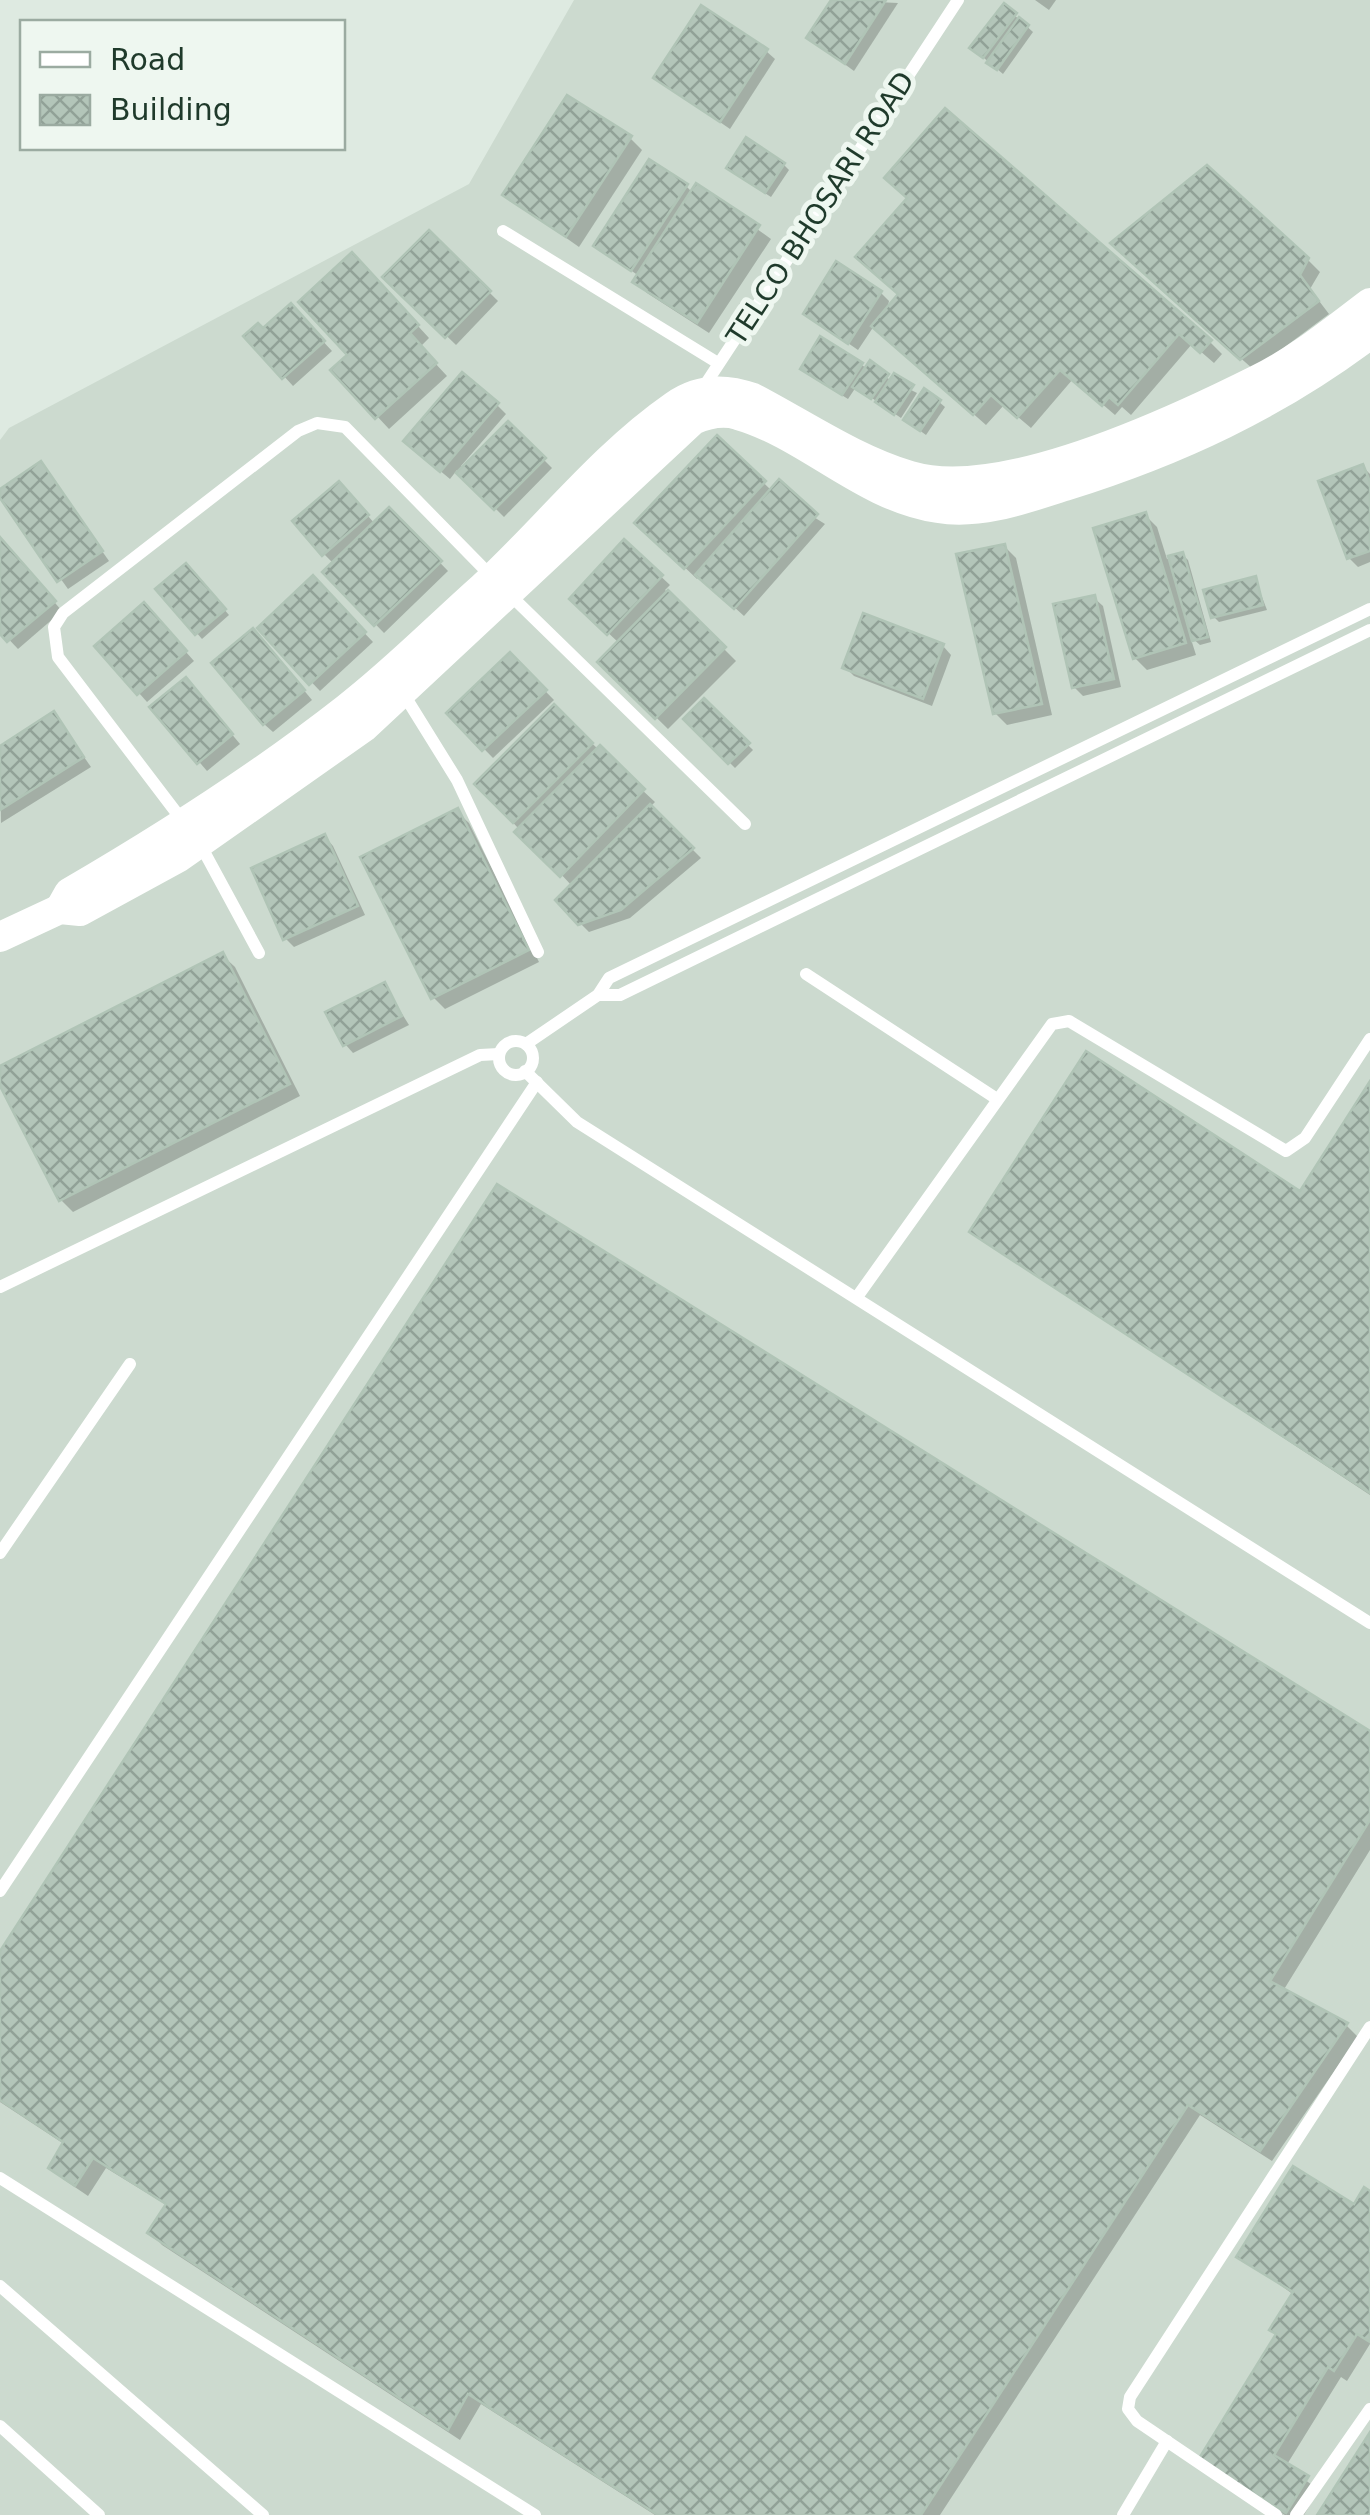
<svg xmlns="http://www.w3.org/2000/svg" width="1370" height="2515" font-family="'DejaVu Sans',sans-serif">
<style>
.built{fill:#ccdacf}
.shadow{fill:#0003}
.building{fill:url(#building-cross-hatch);stroke:#b0c4b6;stroke-width:2.5}
.lines{fill:none;stroke-linecap:round;stroke-linejoin:round}
.service{stroke:#fff;stroke-width:12}
.tertiary{stroke:#fff;stroke-width:30}
.labels{text-anchor:middle;stroke-width:10;stroke-linejoin:round;paint-order:stroke}
.street-label{font-size:28px;fill:#1f3a2b;stroke:#eef7f0}
</style>
<defs>
<pattern id="building-cross-hatch" width="8" height="8" patternUnits="userSpaceOnUse" patternTransform="scale(2.5)"><rect width="8" height="8" fill="#b3c5b9"/><path d="M0 0l8 8M0 8l8-8" fill="none" stroke="#91a197"/></pattern>
</defs>
<rect width="100%" height="100%" fill="#deeae1"/>
<polygon class="built" points="574,0 1370,0 1370,2515 0,2515 0,440 9,428 469,184"/>
<g class="shadow">
<polygon points="834,0 898,3 854,71 809,38"/>
<polygon points="1035,0 1056,0 1049,10"/>
<polygon points="1004,6 1033,32 1003,74 978,53"/>
<polygon points="766,51 775,59 730,129 656,78"/>
<polygon points="630,138 642,150 579,247 505,195"/>
<polygon points="784,165 789,170 771,197 734,173"/>
<polygon points="686,186 693,193 697,186 771,239 709,333 647,293 635,281 639,276 596,246"/>
<polygon points="909,199 1210,342 1222,354 1214,363 1192,344 1131,415 1122,407 1115,415 1073,379 1031,428 1004,405 986,425 874,326 858,350 806,314 881,293 889,301 886,313 901,295"/>
<polygon points="429,233 498,301 456,345 386,277"/>
<polygon points="1125,255 1308,260 1320,272 1310,289 1329,314 1254,370"/>
<polygon points="364,267 429,338 420,347 447,376 389,429 334,370 350,355"/>
<polygon points="291,307 332,351 293,386 247,336 263,332"/>
<polygon points="861,365 917,393 901,418 856,387 848,399 808,374"/>
<polygon points="939,402 945,407 926,435 911,424"/>
<polygon points="497,405 506,414 461,466 464,469 508,424 552,468 504,517 457,470 450,479 415,450"/>
<polygon points="717,438 772,491 825,524 744,616 700,576 697,579 638,523"/>
<polygon points="41,464 109,561 68,589 0,494"/>
<polygon points="1363,467 1370,474 1370,562 1358,567 1349,558"/>
<polygon points="347,492 375,524 389,510 448,571 384,633 325,572 334,564 324,554"/>
<polygon points="1145,515 1157,527 1167,559 1183,555 1188,560 1211,642 1200,645 1190,636 1196,655 1147,670 1135,658"/>
<polygon points="0,539 62,611 18,649 0,630"/>
<polygon points="625,543 670,585 665,590 736,661 668,729 600,662 619,643 572,599"/>
<polygon points="1004,546 1016,558 1052,715 1007,725 995,713"/>
<polygon points="186,566 229,615 202,639 159,589"/>
<polygon points="313,579 373,642 320,691 260,628"/>
<polygon points="1255,579 1267,610 1219,622 1214,617"/>
<polygon points="1094,598 1103,606 1121,687 1083,696 1074,687"/>
<polygon points="152,614 194,661 147,702 139,693"/>
<polygon points="262,640 312,700 273,732 264,724"/>
<polygon points="943,646 951,655 932,706 854,676 845,667"/>
<polygon points="510,655 554,700 493,758 449,713"/>
<polygon points="194,689 240,744 207,771 153,708"/>
<polygon points="704,702 753,750 735,768 686,719"/>
<polygon points="554,708 655,802 650,807 701,858 630,918 589,932 580,923 572,886 477,784"/>
<polygon points="54,714 91,767 1,823 0,748"/>
<polygon points="457,812 469,823 539,962 445,1009 433,997"/>
<polygon points="325,837 333,846 365,915 294,947 286,939"/>
<polygon points="223,956 235,967 300,1096 73,1212 61,1200 0,1081 0,1069"/>
<polygon points="384,985 409,1025 353,1053 345,1044"/>
<polygon points="1370,1086 1370,1495 972,1232 1301,1194"/>
<polygon points="1370,1734 1370,1850 1283,1991 1346,2025 1358,2037 1272,2161 1200,2115 940,2515 655,2515 481,2404 460,2440 162,2245 151,2233 168,2206 106,2168 88,2196 63,2179 51,2167 64,2144 0,2102 0,1956"/>
<polygon points="1370,2193 1370,2344 1347,2381 1341,2377 1286,2466 1319,2490 1304,2515 1285,2515 1213,2471 1294,2295 1240,2256 1355,2207"/>
</g>
<g class="building">
<polygon points="831,0 886,0 845,64 806,38"/>
<polygon points="1004,3 1017,13 983,58 969,48"/>
<polygon points="701,5 768,49 720,122 653,78"/>
<polygon points="1019,17 1029,25 997,70 986,63"/>
<polygon points="567,95 632,136 566,237 502,195"/>
<polygon points="945,108 1212,340 1200,353 1179,334 1118,405 1109,397 1102,406 1060,370 1017,418 991,395 973,415 871,326 898,294 855,257 907,198 884,178"/>
<polygon points="746,137 785,163 765,193 726,168"/>
<polygon points="649,159 688,184 631,271 593,246"/>
<polygon points="1207,165 1309,258 1300,275 1319,301 1240,360 1110,243"/>
<polygon points="696,183 760,225 697,323 632,282"/>
<polygon points="429,230 491,291 445,338 382,277"/>
<polygon points="352,252 419,325 410,333 437,363 375,419 330,370 347,355 298,302"/>
<polygon points="836,261 882,291 848,344 803,314"/>
<polygon points="291,303 325,341 282,379 243,336 258,323 263,328"/>
<polygon points="820,336 863,363 842,395 800,369"/>
<polygon points="870,360 889,374 871,399 852,387"/>
<polygon points="462,372 499,403 440,472 403,441"/>
<polygon points="894,373 914,385 894,415 875,402"/>
<polygon points="924,388 941,400 920,431 903,420"/>
<polygon points="508,421 546,458 494,510 456,473"/>
<polygon points="717,435 766,481 684,569 634,523"/>
<polygon points="41,461 103,551 57,582 0,498 0,489"/>
<polygon points="1363,464 1370,482 1370,551 1347,559 1318,481"/>
<polygon points="779,479 818,514 734,609 695,575"/>
<polygon points="339,481 369,515 322,556 292,521"/>
<polygon points="389,507 442,561 374,626 322,572"/>
<polygon points="1146,512 1186,643 1133,659 1093,528"/>
<polygon points="0,537 56,601 7,642 0,634"/>
<polygon points="624,539 663,575 607,635 569,599"/>
<polygon points="1005,544 1042,704 993,714 956,554"/>
<polygon points="1183,552 1208,637 1192,641 1168,556"/>
<polygon points="186,563 226,609 195,635 155,589"/>
<polygon points="313,575 366,632 309,685 257,628"/>
<polygon points="1256,576 1263,605 1211,618 1203,590"/>
<polygon points="668,590 726,647 655,719 597,662"/>
<polygon points="1095,595 1114,679 1072,688 1053,604"/>
<polygon points="144,602 187,651 137,695 94,646"/>
<polygon points="863,613 944,644 923,699 842,668"/>
<polygon points="253,628 305,690 263,725 211,663"/>
<polygon points="510,652 547,690 482,751 446,713"/>
<polygon points="186,677 233,734 197,764 149,707"/>
<polygon points="704,698 750,743 728,764 683,719"/>
<polygon points="554,704 593,743 513,823 474,784"/>
<polygon points="54,711 84,757 0,810 0,746"/>
<polygon points="600,745 645,789 560,877 514,832"/>
<polygon points="650,804 694,848 621,910 578,925 555,900"/>
<polygon points="458,808 529,950 431,999 360,857"/>
<polygon points="325,834 358,906 283,940 251,868"/>
<polygon points="223,952 290,1084 59,1201 0,1086 0,1066"/>
<polygon points="385,982 402,1016 343,1046 325,1012"/>
<polygon points="1086,1051 1300,1191 1370,1081 1370,1493 969,1232"/>
<polygon points="497,1184 1370,1731 1370,1820 1270,1981 1348,2023 1260,2151 1188,2105 921,2515 658,2515 468,2394 448,2430 147,2233 166,2204 93,2158 75,2186 48,2168 63,2142 0,2100 0,1951"/>
<polygon points="1293,2166 1354,2204 1364,2187 1370,2191 1370,2342 1357,2334 1334,2371 1328,2367 1274,2455 1309,2476 1286,2513 1198,2460 1276,2334 1269,2330 1293,2292 1236,2257"/>
<polygon points="1370,2432 1370,2515 1317,2515"/>
</g>
<g class="lines">
<g class="service">
<polyline points="503,231 718,363"/>
<polyline points="701,391 958,0"/>
<polyline points="507,592 745,824"/>
<polyline points="403,693 457,780 538,952"/>
<polyline points="185,824 58,657 54,627 63,613 298,431 317,423 345,427 493,578"/>
<polyline points="200,844 259,953"/>
<polyline points="806,974 997,1099"/>
<polyline points="598,995 620,995 1370,630"/>
<circle cx="516" cy="1058" r="17"/>
<polyline points="526,1044 598,995 609,978 1370,609"/>
<polyline points="525,1071 577,1122 1370,1623"/>
<polyline points="0,1287 480,1055 499,1054"/>
<polyline points="857,1297 1052,1024 1069,1021 1286,1151 1305,1138 1370,1039"/>
<polyline points="0,1553 130,1364"/>
<polyline points="0,1891 537,1082"/>
<polyline points="0,2178 535,2515"/>
<polyline points="0,2286 263,2515"/>
<polyline points="0,2426 99,2515"/>
<polyline points="1123,2515 1167,2441"/>
<polyline points="1276,2515 1137,2421 1128,2409 1130,2397 1370,2027"/>
<polyline points="1296,2515 1370,2409"/>
</g>
<g class="tertiary">
<path d="M60 909 69 893C165 837 258 778 346 709 394 672 437 628 482 588 546 529 602 456 674 406 699 388 725 388 753 398 803 424 855 460 910 476 1001 503 1173 422 1257 380 1298 360 1334 330 1370 303"/>
<path d="M0 937 60 909 80 911 179 857 364 727 693 420C707 414 722 410 738 415 808 435 863 497 938 508 980 515 1024 499 1065 486 1177 451 1276 405 1370 334"/>
</g>
</g>
<g class="labels">
<g class="street-label">
<text transform="translate(820 208) rotate(-57)" y="10">TELCO BHOSARI ROAD</text>
</g>
</g>
<rect x="20" y="20" width="325" height="130" fill="#eef7f0" stroke="#9baba1" stroke-width="2.5"/>
<rect x="40" y="52" width="50" height="15" fill="#ffffff" stroke="#9baba1" stroke-width="2.5"/>
<text x="110" y="70" font-size="30" fill="#1f3a2b">Road</text>
<rect x="40" y="95" width="50" height="30" fill="url(#building-cross-hatch)" stroke="#9baba1" stroke-width="2.5"/>
<text x="110" y="120" font-size="30" fill="#1f3a2b">Building</text>
</svg>
